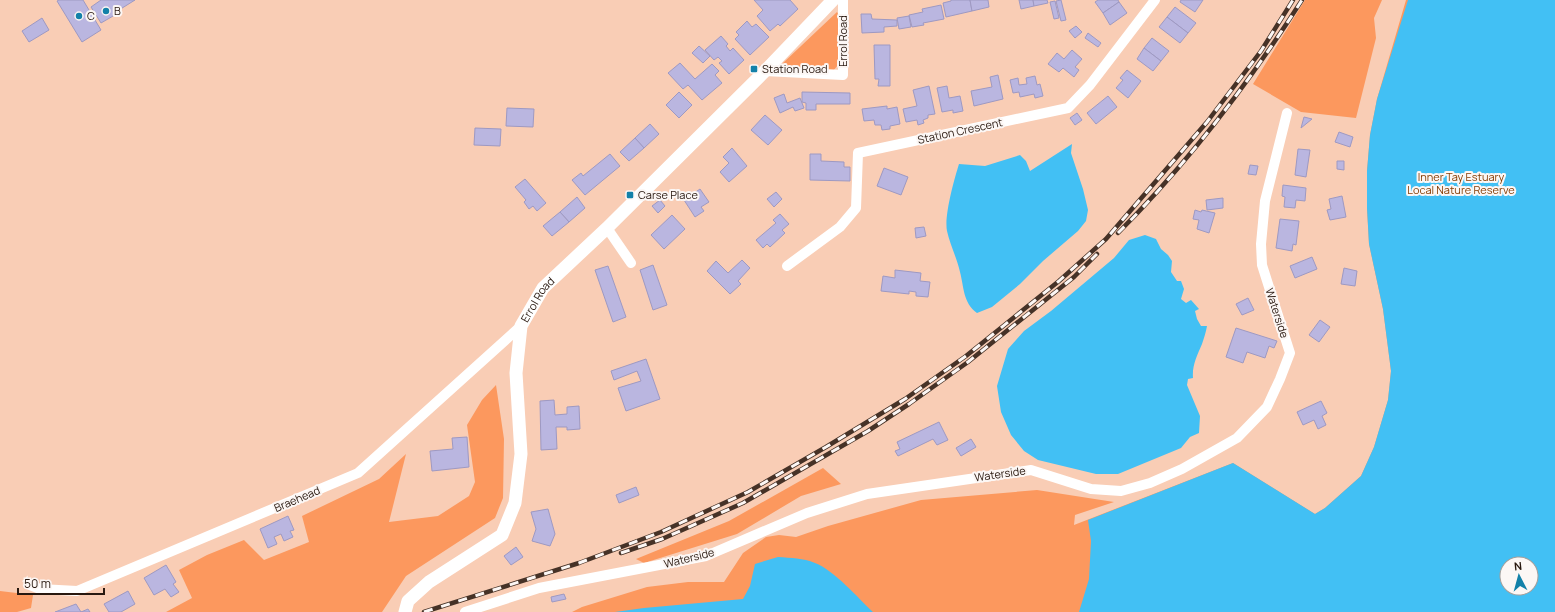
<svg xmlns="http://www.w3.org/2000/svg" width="1555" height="612" font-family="Manrope,sans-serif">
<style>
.green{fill:#fc985e;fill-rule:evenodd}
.water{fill:#42c0f4;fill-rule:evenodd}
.building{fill:#bab6e0;stroke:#9e99c2}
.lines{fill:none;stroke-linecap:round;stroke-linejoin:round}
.minor{stroke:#fff;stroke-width:10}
.tertiary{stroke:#fff;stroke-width:13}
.rail-casing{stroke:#463227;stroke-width:4.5}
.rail{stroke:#fcf7f5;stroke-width:3;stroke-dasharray:9;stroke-linecap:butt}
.poi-dot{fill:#1381a9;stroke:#fcf7f5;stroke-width:1.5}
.labels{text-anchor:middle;stroke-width:4;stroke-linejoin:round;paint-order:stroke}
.poi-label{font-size:11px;fill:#28180f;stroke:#fcf7f5;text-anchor:start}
.street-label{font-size:11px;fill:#28180f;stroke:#fcf7f5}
.park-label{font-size:11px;fill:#853d04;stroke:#fcf7f5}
</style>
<rect width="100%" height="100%" fill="#f9cdb5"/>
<g class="green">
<polygon points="1305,0 1382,0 1374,18 1376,38 1356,118 1301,112 1253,84"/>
<path d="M1406 0H1555V612H572L582 607 647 587 688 582H724L743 553 766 537 779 535 796 537 828 526 921 500 1037 490 1114 502 1075 515 1074 525 1233 463 1315 514 1325 508 1361 476 1374 447 1388 400 1391 371 1383 309 1369 244 1367 208V171L1370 135 1377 99ZM1507 564H1531V588H1507Z"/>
<polygon points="837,12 839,16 838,65 833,71 787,70 784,66 783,63"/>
<polygon points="496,385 504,439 503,498 495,518 406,576 382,612 166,612 192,598 179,570 207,555 244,540 264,560 309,542 302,516 379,479 406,454 389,522 438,516 469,496 475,482 467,425 482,400"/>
<polygon points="823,468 841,484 801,496 737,534 644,563 636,559 729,521"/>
<polygon points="0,591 33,595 31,608 17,612 0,612"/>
</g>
<g class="water">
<path d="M1408 0H1555V612H1079L1089 579 1091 541 1088 520 1233 463 1315 514 1325 508 1361 476 1374 447 1388 400 1391 371 1383 309 1369 244 1367 208V171L1370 135 1377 99ZM1507 564H1531V588H1507Z"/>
<path d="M1072 144 1071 153 1083 189 1088 210 1086 221 1078 231 1043 261 1020 284 992 307 977 313C963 303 964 287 960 272 957 258 950 245 947 231 944 216 954 180 959 164L985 166 1020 155 1026 161 1030 171Z"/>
<path d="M1145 235 1156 239 1161 249 1168 255 1172 261 1171 272 1177 281H1181L1184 289 1181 299 1186 303 1191 300 1199 309 1195 311 1197 319 1201 326H1207C1206 332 1204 338 1202 344 1197 356 1192 365 1193 378L1188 379 1187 385 1200 416 1199 433 1190 437 1181 448 1118 474H1096L1038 460 1024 451 1011 435 1001 412 997 386 1008 349 1024 331 1051 311 1114 258 1129 240Z"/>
<path d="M778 557C791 558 803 558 815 563 834 570 858 598 873 612H615L644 608 743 599 750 586 755 564Z"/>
</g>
<g class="building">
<polygon points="59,0 83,0 101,30 82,42 57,1"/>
<polygon points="101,0 135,0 119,10 120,12 101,23 91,7"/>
<polygon points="754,0 790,0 798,9 780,26 778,24 770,31 757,16 763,10"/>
<polygon points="951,0 970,0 972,11 946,17 943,3 951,1"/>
<polygon points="970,0 988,0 989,7 972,11"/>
<polygon points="1019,0 1033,0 1034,6 1021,9"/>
<polygon points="1033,0 1047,0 1048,3 1034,6"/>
<polygon points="1061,0 1066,20 1061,21 1056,1"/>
<polygon points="1098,0 1118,0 1119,2 1103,13 1095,2"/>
<polygon points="1181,0 1203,0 1195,12 1180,2"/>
<polygon points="1055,1 1059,18 1054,19 1050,2"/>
<polygon points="1119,2 1127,13 1110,25 1103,13"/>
<polygon points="941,5 944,19 923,23 924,25 912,27 909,15 923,12 922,9"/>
<polygon points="1175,7 1196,23 1188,33 1167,17"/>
<polygon points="861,14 871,14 872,19 897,20 897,26 884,27 884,32 862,33"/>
<polygon points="909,16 911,27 899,29 897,18"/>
<polygon points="1167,17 1188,33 1180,43 1159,27"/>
<polygon points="42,18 49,30 29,42 22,31"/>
<polygon points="747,21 752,27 756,24 769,37 750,55 735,39 739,35 736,32"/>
<polygon points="1076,26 1082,32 1075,38 1069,31"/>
<polygon points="1088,33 1101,43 1098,47 1085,38"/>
<polygon points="721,36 728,44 726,46 730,51 733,48 744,60 729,74 719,63 722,61 718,57 714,60 705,50"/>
<polygon points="1152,38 1169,51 1161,61 1144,48"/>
<polygon points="874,45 890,45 890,86 878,86 879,79 875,79"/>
<polygon points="699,46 710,56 703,63 692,53"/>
<polygon points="1144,48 1161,61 1153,71 1137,59"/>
<polygon points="1072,50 1082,59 1075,67 1079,70 1074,77 1063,68 1059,72 1048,64 1057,53 1064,59"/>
<polygon points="680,63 695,79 712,64 719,71 715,75 722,83 702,100 688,85 683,89 668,73"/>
<polygon points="1127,70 1141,81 1128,98 1116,88 1123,80 1120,78"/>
<polygon points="998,75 1003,99 974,106 971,91 992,87 990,77"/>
<polygon points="1035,76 1037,85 1040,84 1043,96 1035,98 1034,94 1020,97 1019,92 1013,93 1010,80 1018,78 1019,85 1027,84 1026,78"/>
<polygon points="929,86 935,114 928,115 928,118 923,120 924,123 918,125 917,120 906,122 903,109 917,106 913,90"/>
<polygon points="947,86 949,98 960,96 963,111 953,113 953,110 942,112 937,88"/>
<polygon points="679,92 692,105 679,118 666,105"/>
<polygon points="802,92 850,93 850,104 816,104 816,110 806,110 806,103 802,102"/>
<polygon points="784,94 787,103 800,98 804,108 795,111 793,107 780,113 774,98"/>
<polygon points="1108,96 1117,107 1096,124 1087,113"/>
<polygon points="887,106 887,109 897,107 900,124 890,126 890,129 882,130 881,125 875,125 874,120 864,121 862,109"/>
<polygon points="507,108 534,109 533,127 506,126"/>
<polygon points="1077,113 1082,120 1075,125 1070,118"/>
<polygon points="765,115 782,130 768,145 751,130"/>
<polygon points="1304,117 1312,119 1301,128"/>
<polygon points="650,124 659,134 644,148 635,138"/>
<polygon points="475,128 501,129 500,146 474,145"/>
<polygon points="1339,132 1353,137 1350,147 1335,142"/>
<polygon points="635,138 644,148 629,161 620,152"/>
<polygon points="732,148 747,166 729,182 720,172 729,163 723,157"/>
<polygon points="1298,149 1310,150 1306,177 1295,175"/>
<polygon points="610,154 620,166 585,195 572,180 581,173 583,176"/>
<polygon points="810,154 821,154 821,161 844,162 844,167 850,167 850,181 810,180"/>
<polygon points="1337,161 1344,161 1344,170 1337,169"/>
<polygon points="1250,165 1258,166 1256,175 1248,174"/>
<polygon points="884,168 908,177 901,195 877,186"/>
<polygon points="525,179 546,203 537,211 533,206 529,209 524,202 526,200 515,187"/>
<polygon points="1283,185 1306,188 1305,201 1296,200 1295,208 1284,207 1285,197 1282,196"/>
<polygon points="700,189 709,202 701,207 704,211 695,217 684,200"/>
<polygon points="776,192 782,199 774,207 767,199"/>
<polygon points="1342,196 1346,217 1330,220 1327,210 1331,209 1329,199"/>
<polygon points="577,197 585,208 569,222 560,212"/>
<polygon points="1223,198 1223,208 1207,210 1206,200"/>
<polygon points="660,200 665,206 658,213 652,206"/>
<polygon points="1195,210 1201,212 1202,210 1215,213 1209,233 1197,229 1199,220 1193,219"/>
<polygon points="560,212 569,222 552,236 543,226"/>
<polygon points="780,214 789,224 782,230 785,233 770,247 767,244 763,248 756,240 776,223 773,220"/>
<polygon points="672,215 685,229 664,249 651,235"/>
<polygon points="1280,219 1299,221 1296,245 1293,244 1292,251 1276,248"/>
<polygon points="924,227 926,236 916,238 915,228"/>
<polygon points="1312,257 1317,269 1295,278 1290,266"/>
<polygon points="742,260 750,268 738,281 741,284 730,294 707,271 716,261 728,273"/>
<polygon points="653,265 667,305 653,310 640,270"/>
<polygon points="608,266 626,317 613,322 595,270"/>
<polygon points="1344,268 1357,271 1355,286 1341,284"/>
<polygon points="895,270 921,273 920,281 930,282 928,297 916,296 916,292 909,291 909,294 881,291 883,276 895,278"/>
<polygon points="1248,298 1254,310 1242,315 1236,304"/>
<polygon points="1320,320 1330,327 1319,342 1309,335"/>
<polygon points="1236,328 1277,341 1274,348 1269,346 1265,358 1247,352 1243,363 1226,357"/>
<polygon points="646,359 660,399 626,411 618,388 641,381 637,371 614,380 611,371"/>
<polygon points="554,400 555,415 567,414 567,407 579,406 580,429 567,430 567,427 556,427 557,449 541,450 540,401"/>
<polygon points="1321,401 1327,413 1322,416 1326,425 1318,429 1314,420 1303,425 1297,412"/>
<polygon points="939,422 948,440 937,445 933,439 898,456 895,451 900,449 897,442"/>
<polygon points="467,437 469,467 432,471 430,451 453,449 452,438"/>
<polygon points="971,439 976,447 961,456 956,448"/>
<polygon points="636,487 639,495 619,503 616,495"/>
<polygon points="548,509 555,534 550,546 532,541 536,529 531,512"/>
<polygon points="288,516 294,530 290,531 293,537 284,541 281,534 274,537 277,544 268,548 260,529"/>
<polygon points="516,547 523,557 511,565 504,556"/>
<polygon points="166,565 176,582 173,584 179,592 171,597 165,589 154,595 144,578"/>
<polygon points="128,591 135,604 121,612 109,612 104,604"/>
<polygon points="564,594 566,599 552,602 551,597"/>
<polygon points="76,604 81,612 88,609 90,612 55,612"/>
</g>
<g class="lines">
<g class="minor">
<polyline points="765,71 843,75 843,0"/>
<polyline points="607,228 631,263"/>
<polyline points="787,266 840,227 856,208 858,153 1068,108 1090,85 1155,0"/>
<polyline points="30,585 40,589 77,591 358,473 521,326"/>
<polyline points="465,612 539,588 706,556 807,513 867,494 1031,470 1091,489 1121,491 1150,483 1182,469 1237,438 1267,407 1280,379 1290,353 1262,265 1261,244 1265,201 1287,113"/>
</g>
<path class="tertiary" id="s1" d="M405 612 408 601 429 582 502 535 515 503 521 454 516 373 521 326 543 288 607 228 765 71 833 0"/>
<defs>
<g id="rail">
<path d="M1118 233C1188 163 1249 83 1302 0"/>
<polyline points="621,553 662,539 743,503 868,431 909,404 968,362 1074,277 1097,254"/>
<polyline points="424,612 579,563 661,532 748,492 826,447 905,399 966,356 1059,281 1106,239 1207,122 1261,51 1293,0"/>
</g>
</defs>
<use href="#rail" class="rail-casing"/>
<use href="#rail" class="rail"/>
</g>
<g class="poi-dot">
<circle cx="106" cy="11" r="4"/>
<circle cx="79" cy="16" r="4"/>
<rect x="750" y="65" width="8" height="8" rx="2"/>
<rect x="626" y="191" width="8" height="8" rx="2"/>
</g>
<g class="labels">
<g class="poi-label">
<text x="114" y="15">B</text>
<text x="87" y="20">C</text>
<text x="762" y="73">Station Road</text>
<text x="638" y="199">Carse Place</text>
</g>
<g class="street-label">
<text transform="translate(843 41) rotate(-90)" y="4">Errol Road</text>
<text transform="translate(960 131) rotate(-12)" y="4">Station Crescent</text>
<text dy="4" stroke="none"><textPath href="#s1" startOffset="370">Errol Road</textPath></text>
<text transform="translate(1277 313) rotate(72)" y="4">Waterside</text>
<text transform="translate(1000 474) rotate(-8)" y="4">Waterside</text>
<text transform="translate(297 499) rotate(-23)" y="4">Braehead</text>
<text transform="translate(689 558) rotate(-14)" y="4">Waterside</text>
</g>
<g class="park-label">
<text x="1461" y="181">Inner Tay Estuary<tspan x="1461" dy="13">Local Nature Reserve</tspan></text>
</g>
</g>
<g transform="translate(1519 576) rotate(354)"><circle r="19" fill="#fcf7f5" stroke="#a79e99"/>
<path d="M0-3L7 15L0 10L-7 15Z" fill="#1381a9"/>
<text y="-6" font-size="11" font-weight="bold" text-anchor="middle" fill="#28180f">N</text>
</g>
<path d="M18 588v6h86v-6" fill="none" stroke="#28180f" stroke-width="2"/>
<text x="24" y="588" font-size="12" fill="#28180f" stroke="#fcf7f5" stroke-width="3" paint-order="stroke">50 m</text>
</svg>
